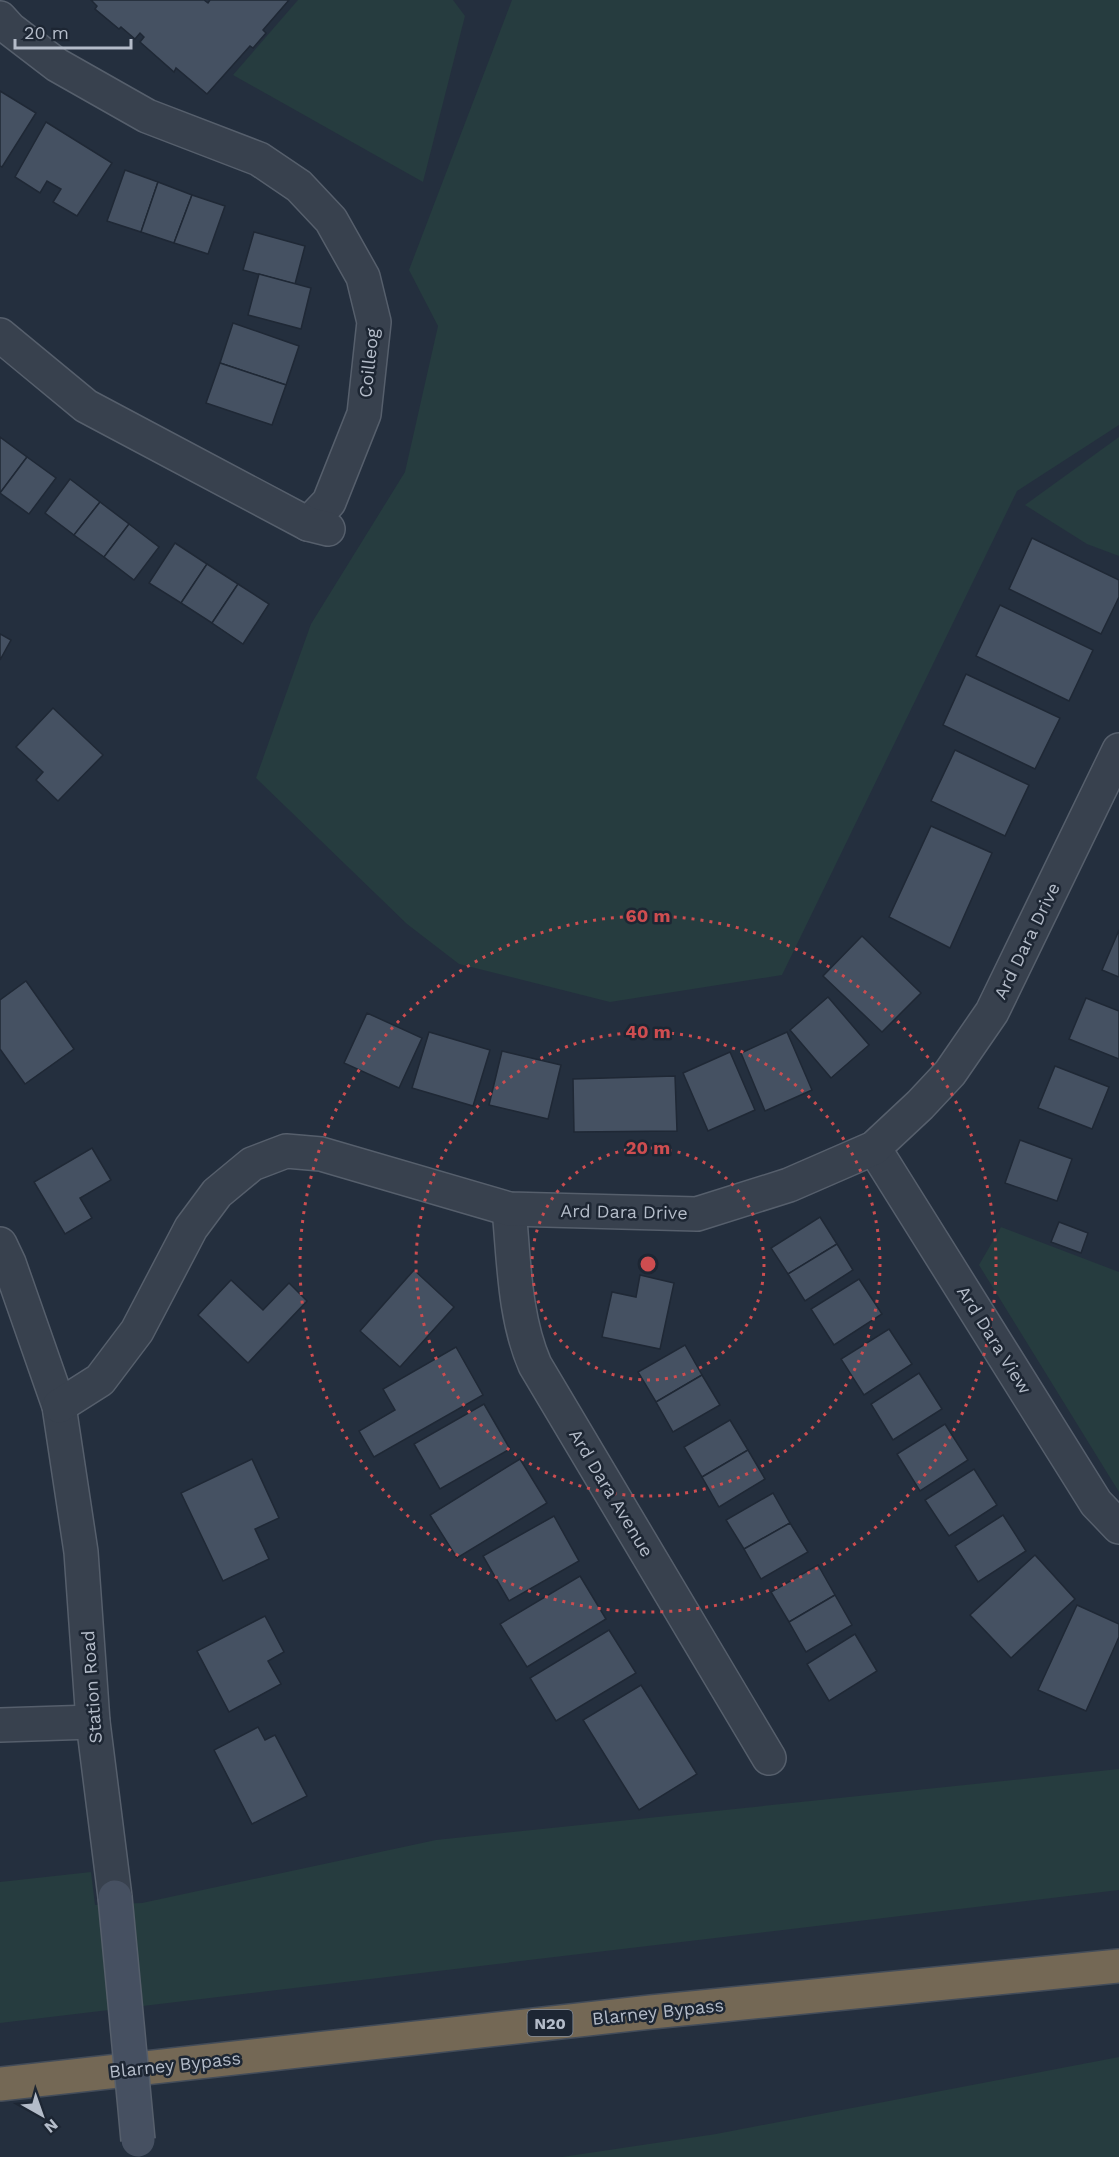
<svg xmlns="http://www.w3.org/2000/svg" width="1119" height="2157" font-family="'Work Sans',sans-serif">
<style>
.green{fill:#263c3f}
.building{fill:#455162;stroke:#1f2835;stroke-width:1.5}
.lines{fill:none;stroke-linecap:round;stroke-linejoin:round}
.street-casing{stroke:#565f6c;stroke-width:36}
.highway-casing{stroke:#434c59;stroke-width:36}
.street{stroke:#38414e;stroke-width:33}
.highway{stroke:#746855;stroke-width:33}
.secondary-bridge-casing{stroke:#565f6c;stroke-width:36;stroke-linecap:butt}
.secondary-bridge{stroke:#465061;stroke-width:33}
.ring{fill:none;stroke:#ce4d50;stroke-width:3;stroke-dasharray:3 6}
.labels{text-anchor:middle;stroke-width:5;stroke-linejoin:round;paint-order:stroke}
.shield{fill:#1d2633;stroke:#878f9c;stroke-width:1.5}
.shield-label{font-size:16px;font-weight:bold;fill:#b4bcc9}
.street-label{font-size:18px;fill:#b4bcc9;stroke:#1d2633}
.centre{fill:#ce4d50;stroke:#1d2633;stroke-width:3}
.ring-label{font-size:18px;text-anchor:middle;font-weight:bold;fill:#ce4d50;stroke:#1d2633;stroke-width:5;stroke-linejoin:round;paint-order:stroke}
</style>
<rect width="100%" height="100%" fill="#242f3e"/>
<g class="green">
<polygon points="298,0 453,0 465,16 423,182 233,75"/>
<polygon points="512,0 1119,0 1119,425 1017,491 782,975 610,1002 459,964 407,924 256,778 311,624 405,472 438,326 409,270"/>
<polygon points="1119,437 1119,556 1087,544 1025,505"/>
<polygon points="1001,1227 1119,1272 1119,1492 979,1265"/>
<polygon points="1119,1769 1119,1890 0,2023 0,1882 91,1872 95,1905 142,1903 436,1840"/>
<polygon points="1119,2057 1119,2157 562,2157 716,2134"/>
</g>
<g class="building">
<polygon points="91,0 204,0 208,3 210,0 289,0 263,30 266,33 253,48 250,46 207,94 176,68 174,72 140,42 144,37 140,33 135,39 121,27 119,29 95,9 97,6"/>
<polygon points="0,91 36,113 2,167 0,166"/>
<polygon points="46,122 112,163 77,216 53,202 61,189 47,181 40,193 15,177"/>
<polygon points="125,170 158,182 141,232 107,221"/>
<polygon points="158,182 192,195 174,243 141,232"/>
<polygon points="192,195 225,206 208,254 174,243"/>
<polygon points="254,232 305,246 295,284 243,270"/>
<polygon points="259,274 311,288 301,329 248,315"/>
<polygon points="233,323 299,346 286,385 220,363"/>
<polygon points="220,363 286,385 272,425 206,403"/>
<polygon points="0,437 27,457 0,493"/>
<polygon points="27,457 56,478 29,514 0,493"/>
<polygon points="70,479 100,502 74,535 45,513"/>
<polygon points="100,502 129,524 104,557 74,535"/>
<polygon points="129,524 159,547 134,580 104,557"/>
<polygon points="1032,538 1119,580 1119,597 1101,634 1009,589"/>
<polygon points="175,543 207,564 181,603 149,583"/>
<polygon points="207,564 238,584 212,623 181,603"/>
<polygon points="238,584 269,604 243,644 212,623"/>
<polygon points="1000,605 1093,650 1069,701 976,656"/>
<polygon points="0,634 11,640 0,660"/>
<polygon points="966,674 1060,718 1035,769 943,725"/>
<polygon points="53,708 103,755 58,801 36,780 43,772 16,747"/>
<polygon points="955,750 1029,785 1005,836 931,801"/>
<polygon points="931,826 992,853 950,948 889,917"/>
<polygon points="1119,930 1119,977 1102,970"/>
<polygon points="862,936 921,993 882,1032 823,976"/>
<polygon points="26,981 74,1049 25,1084 0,1049 0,1000"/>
<polygon points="828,997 869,1045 831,1078 790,1030"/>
<polygon points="1086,998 1119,1011 1119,1059 1069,1039"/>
<polygon points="367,1013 422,1038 399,1088 344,1063"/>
<polygon points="429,1032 490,1050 473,1106 412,1088"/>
<polygon points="787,1032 812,1090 765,1111 741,1053"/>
<polygon points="502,1051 561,1065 548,1119 489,1105"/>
<polygon points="730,1052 755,1110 708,1131 683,1073"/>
<polygon points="1055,1066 1109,1087 1092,1129 1038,1108"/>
<polygon points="675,1076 677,1131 574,1132 573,1079"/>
<polygon points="1020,1140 1072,1159 1057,1201 1005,1183"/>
<polygon points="92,1148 111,1180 80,1198 92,1218 65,1234 34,1182"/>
<polygon points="820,1217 837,1244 788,1274 771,1248"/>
<polygon points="1059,1222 1088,1233 1081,1253 1051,1242"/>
<polygon points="837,1244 853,1270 805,1301 788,1274"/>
<polygon points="414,1270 454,1307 400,1367 360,1331"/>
<polygon points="640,1275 674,1283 660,1349 602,1337 612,1292 636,1297"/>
<polygon points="859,1279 882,1314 834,1345 811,1309"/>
<polygon points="231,1280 263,1310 289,1283 307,1301 248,1363 198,1315"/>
<polygon points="889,1329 912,1364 864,1395 841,1359"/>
<polygon points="685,1345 702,1375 656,1402 638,1372"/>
<polygon points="456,1347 483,1395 374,1457 359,1431 395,1410 383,1389"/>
<polygon points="919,1373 942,1409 893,1440 871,1404"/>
<polygon points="702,1375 720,1405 673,1432 656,1402"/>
<polygon points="484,1404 510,1449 440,1489 414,1444"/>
<polygon points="730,1420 748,1450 702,1477 684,1447"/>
<polygon points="945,1424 968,1460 920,1491 897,1454"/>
<polygon points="748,1450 765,1479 719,1507 702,1477"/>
<polygon points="252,1459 279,1518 255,1529 269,1559 223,1581 181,1493"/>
<polygon points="520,1459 547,1503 457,1558 430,1515"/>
<polygon points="974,1469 997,1505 949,1536 925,1500"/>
<polygon points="773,1493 790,1523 744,1549 726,1520"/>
<polygon points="1003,1515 1026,1551 978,1582 955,1546"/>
<polygon points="554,1516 579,1561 509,1601 483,1556"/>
<polygon points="790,1523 808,1552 761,1579 744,1549"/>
<polygon points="1035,1555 1075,1599 1011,1658 970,1615"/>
<polygon points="818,1565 835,1595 789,1622 771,1592"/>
<polygon points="580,1576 606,1619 527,1667 500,1624"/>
<polygon points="835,1595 852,1625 806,1652 789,1622"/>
<polygon points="1077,1605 1119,1624 1119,1637 1086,1711 1038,1690"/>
<polygon points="265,1616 284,1652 268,1661 281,1684 229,1712 197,1651"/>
<polygon points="609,1630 636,1673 556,1721 530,1678"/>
<polygon points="855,1634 877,1671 829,1701 807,1664"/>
<polygon points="641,1685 697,1774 639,1810 583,1720"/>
<polygon points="258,1727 265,1740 275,1735 307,1796 252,1824 214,1750"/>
</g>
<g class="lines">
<defs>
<g id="street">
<polyline points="0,18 10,29 57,65 147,116 259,159 299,186 331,220 363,277 374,322 364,414 329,502 308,524"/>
<polyline points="0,335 86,406 308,524 328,529"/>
<polyline points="874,1148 1096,1503 1119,1527"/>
<path d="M509 1209C514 1260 514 1317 535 1365L769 1758"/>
<polyline points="0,1244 9,1263 59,1406 81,1552 93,1722 115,1897"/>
<polyline points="59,1406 100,1380 137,1331 191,1228 217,1193 252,1164 286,1151 321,1154 509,1209 697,1214 789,1185 874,1148 920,1105 950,1073 992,1012 1119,750"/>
<polyline points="0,1725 93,1722"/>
</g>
<polyline id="highway" points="0,2084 651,2012 1119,1966"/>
</defs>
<use href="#street" class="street-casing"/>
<use href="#highway" class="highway-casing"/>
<use href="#street" class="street"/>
<use href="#highway" class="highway"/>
<defs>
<polyline id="secondary-bridge" points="115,1897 138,2140"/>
</defs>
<use href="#secondary-bridge" class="secondary-bridge-casing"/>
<use href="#secondary-bridge" class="secondary-bridge"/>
</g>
<g class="ring">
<circle cx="648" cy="1264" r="116"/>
<circle cx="648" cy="1264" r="232"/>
<circle cx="648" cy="1264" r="348"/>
</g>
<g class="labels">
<rect class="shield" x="527.5" y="2010" width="45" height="26" rx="4.5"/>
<g class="shield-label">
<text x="550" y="2029">N20</text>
</g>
<g class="street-label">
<text transform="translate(369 363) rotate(-84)" y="6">Coilleog</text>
<text transform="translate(1027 941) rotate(-64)" y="6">Ard Dara Drive</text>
<text transform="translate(624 1212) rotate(1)" y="6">Ard Dara Drive</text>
<text transform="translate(994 1340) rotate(58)" y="6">Ard Dara View</text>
<text transform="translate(611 1493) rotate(59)" y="6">Ard Dara Avenue</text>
<text transform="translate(92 1687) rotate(-94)" y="6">Station Road</text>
<text transform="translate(658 2012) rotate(-6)" y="6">Blarney Bypass</text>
<text transform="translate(175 2065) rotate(-6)" y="6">Blarney Bypass</text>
</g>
</g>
<circle cx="648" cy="1264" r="9" class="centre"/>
<g class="ring-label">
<text x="648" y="922">60 m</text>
<text x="648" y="1038">40 m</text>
<text x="648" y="1154">20 m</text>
</g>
<g transform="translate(42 2115) rotate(140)" stroke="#1d2633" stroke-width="4.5" paint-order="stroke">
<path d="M0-4.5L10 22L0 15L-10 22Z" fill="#b4bcc9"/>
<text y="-9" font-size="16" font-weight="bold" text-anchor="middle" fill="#b4bcc9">N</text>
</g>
<path d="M15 39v9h116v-9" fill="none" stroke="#b4bcc9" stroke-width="3"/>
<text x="24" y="39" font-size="18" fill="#b4bcc9" stroke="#1d2633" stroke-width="4.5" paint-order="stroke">20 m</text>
</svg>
